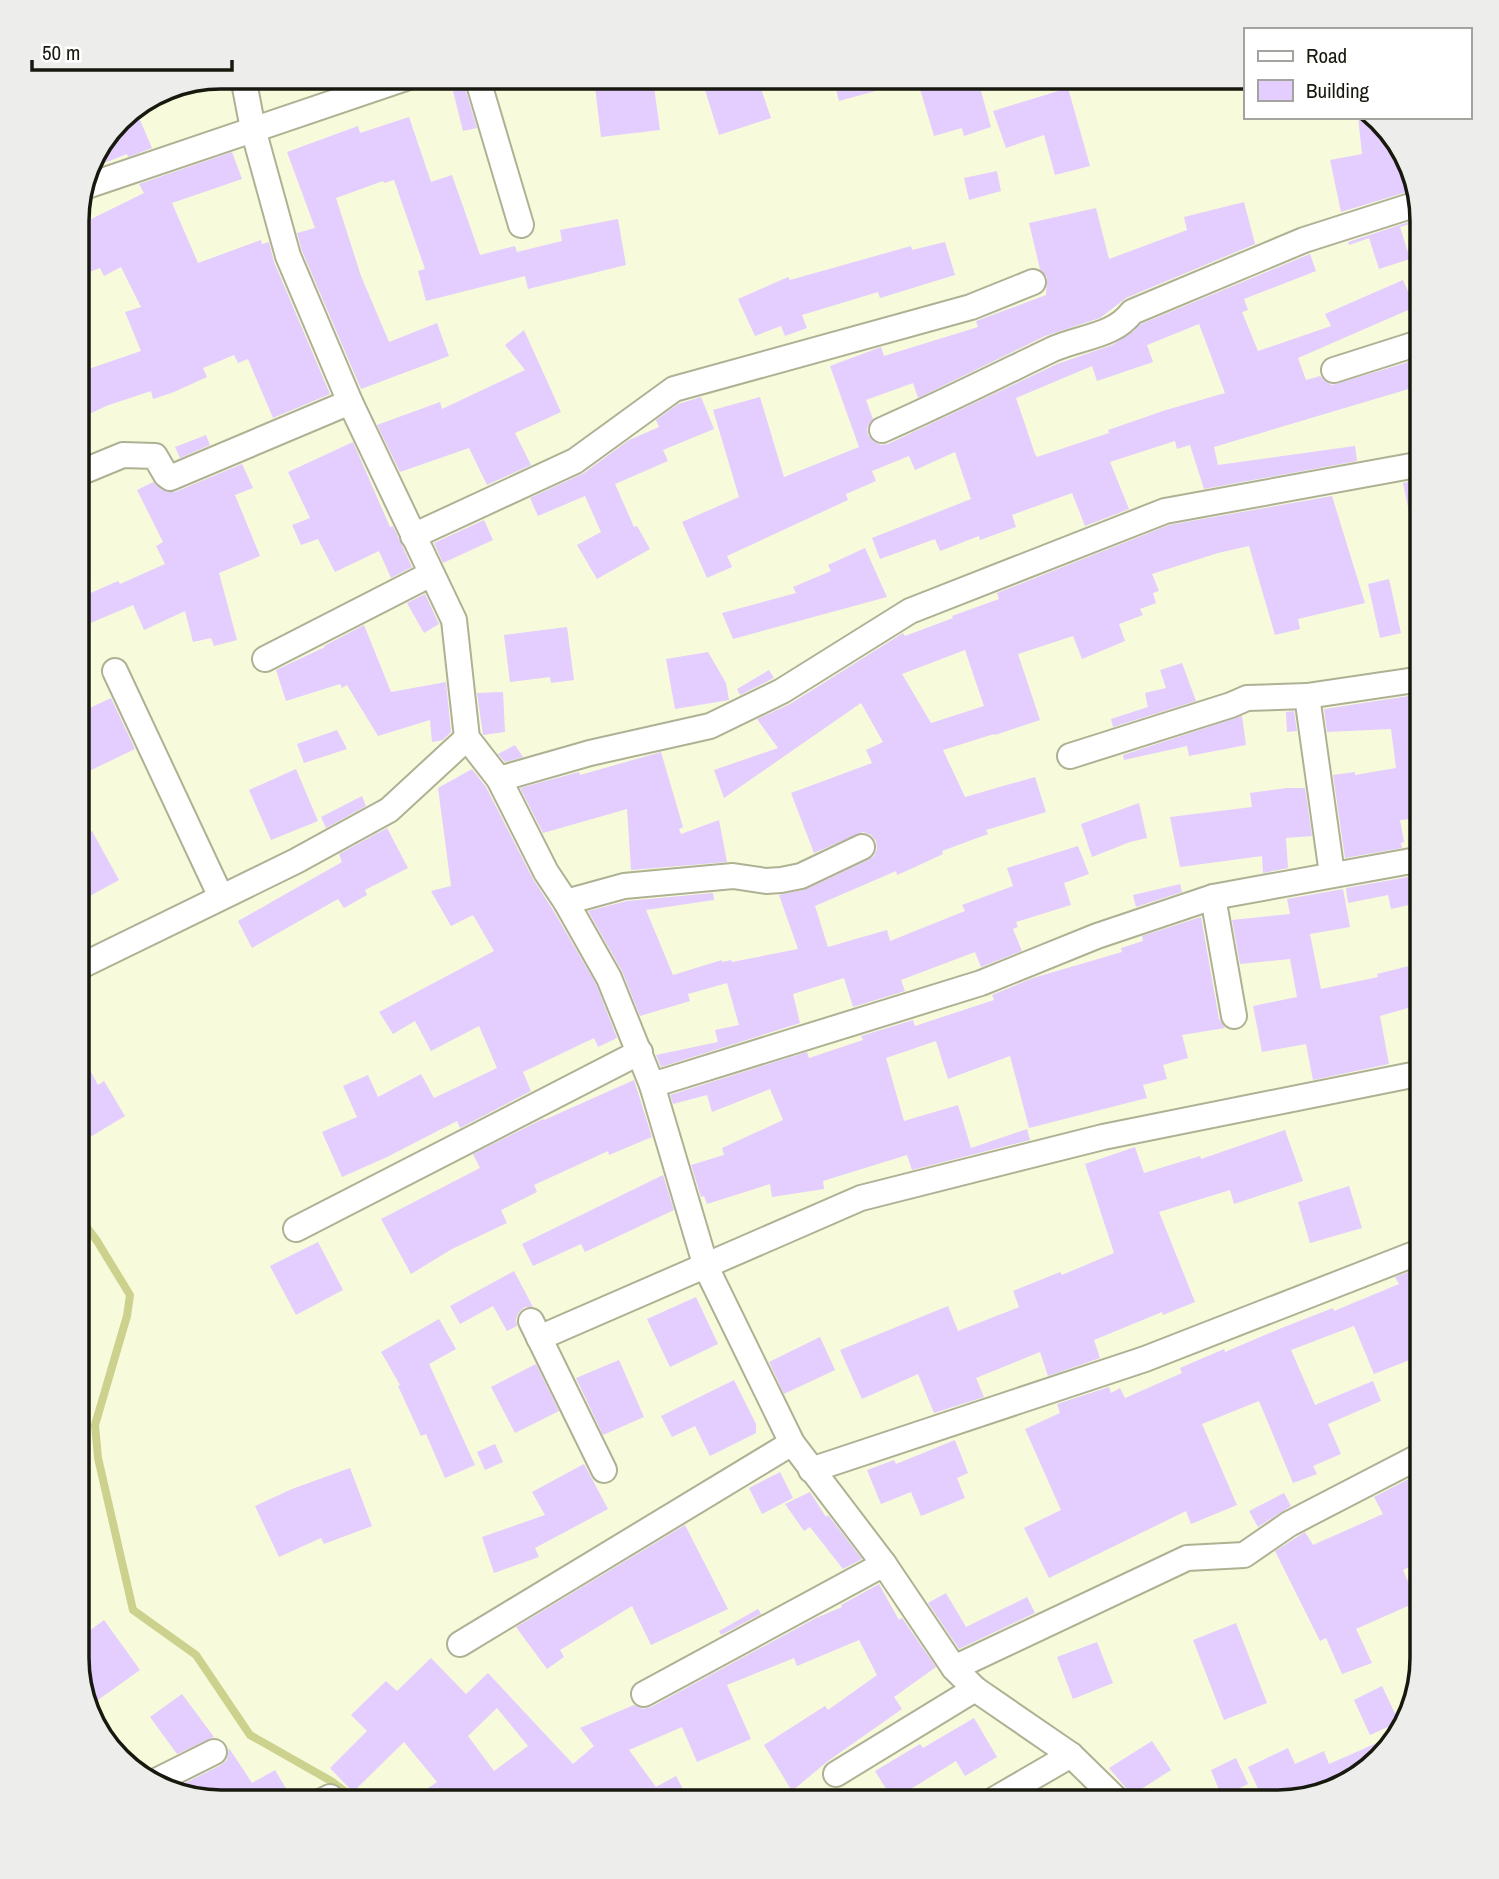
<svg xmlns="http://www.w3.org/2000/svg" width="1499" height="1879" font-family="'Archivo Narrow',sans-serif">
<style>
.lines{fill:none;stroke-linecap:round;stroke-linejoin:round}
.stream{stroke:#ccd28e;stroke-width:8}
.building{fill:#e4cdff;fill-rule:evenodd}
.street-casing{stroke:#aeb193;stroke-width:28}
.street{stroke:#fff;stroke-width:24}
.rim{fill:none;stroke:#18190e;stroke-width:3.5}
</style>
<rect width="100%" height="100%" fill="#f7fbdb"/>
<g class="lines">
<polyline class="stream" points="77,1214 97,1241 130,1295 127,1316 95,1425 98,1458 133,1610 196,1655 250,1735 331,1781 359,1802"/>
</g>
<g class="building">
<polygon points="745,77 757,77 771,118 719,135 705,90"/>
<polygon points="833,77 900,77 901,84 839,101"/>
<polygon points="960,77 977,77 991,127 964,136 962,128 934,136 920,89"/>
<polygon points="653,80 660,130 601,137 595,87"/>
<polygon points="465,88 477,128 463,131 453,91"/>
<polygon points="1068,88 1090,166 1055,175 1044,135 1006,148 993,111"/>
<polygon points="137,113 152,148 128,157 127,154 89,169 92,157 121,119"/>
<polygon points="409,117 431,182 452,175 480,255 515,246 517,252 562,241 560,230 618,219 626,265 528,289 525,276 426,301 418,271 425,269 394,180 384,183 383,181 336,198 361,276 389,342 437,323 449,356 361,389 302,251 297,233 315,228 287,152 358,126 360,133"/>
<polygon points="1358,117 1372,117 1395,139 1410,191 1341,212 1330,160 1362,154"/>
<polygon points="232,152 242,179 172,203 198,263 261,240 262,244 269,242 274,262 330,394 273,418 248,359 238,363 234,355 203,368 207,377 174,392 153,399 151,391 106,406 77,420 77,373 141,351 125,312 141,307 121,267 104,276 100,268 77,277 77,226 144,193 139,184"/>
<polygon points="997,171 1001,191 969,200 964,178"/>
<path d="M1244 202 1255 244 1126 298 1100 318 1045 336 918 398 913 383 866 400 873 419 867 428 868 435 874 442 881 445 888 444 1057 364 1112 345 1133 332 1141 324 1310 254 1316 271 1244 299 1248 310 1242 312 1258 351 1331 326 1325 314 1403 280 1415 307 1298 358 1306 380 1320 376 1325 381 1332 385 1422 358V385L1214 447 1218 465 1355 446 1357 461 1204 489 1190 445 1177 449 1175 441 1110 462 1129 509 1085 526 1072 493 1012 515 1016 527 980 540 979 536 940 551 935 539 880 559 872 538 971 499 955 452 915 470 909 456 872 471 876 481 846 494 848 500 727 556 732 567 707 578 682 522 739 497 713 410 760 397 784 477 859 447 830 366 881 347 884 356 978 327 976 321 1046 295 1047 277 1040 269 1029 223 1096 208 1109 259 1187 230 1184 217ZM1199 324 1225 393 1166 410 1108 430 1109 433 1037 457 1035 454 1016 398 1092 366 1097 381 1153 362 1147 345Z"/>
<polygon points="1418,219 1419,221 1400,227 1410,259 1379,269 1369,238 1349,245 1348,242"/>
<polygon points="945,242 955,275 880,298 878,292 802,315 807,328 785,336 781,326 755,336 738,299 788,277 790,280 911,246 912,250"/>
<polygon points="524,330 561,412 515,433 531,465 487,485 469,448 400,472 377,425 440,402 442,409 525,370 505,345"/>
<polygon points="701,397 714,429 663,450 668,461 615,484 634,527 637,526 650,549 597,579 577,545 601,532 585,496 538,516 530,498 584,473 629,440 659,427 656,420 678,404"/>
<polygon points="206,435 210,445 180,458 175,447"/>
<polygon points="353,442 390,527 393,526 412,567 391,578 379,551 335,572 318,539 301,545 292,525 310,518 288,472"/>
<polygon points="242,464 253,488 235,495 260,556 219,573 237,640 214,646 211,638 193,642 185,611 144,630 133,605 88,624 77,599 118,581 120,584 165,564 156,546 163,542 137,490 153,482 162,490 175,492"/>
<polygon points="1422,479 1422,524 1412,525 1403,483"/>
<path d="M1332 496 1365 603 1298 619 1300 629 1275 635 1249 546 1218 553 1152 574 1159 591 1153 593 1156 603 1140 609 1143 615 1119 624 1125 641 1082 659 1073 636 1018 654 1040 720 995 735 994 734 943 750 965 797 1035 777 1046 812 986 830 988 834 942 851 943 854 915 867 897 875 896 871 815 906 828 947 887 930 890 941 965 911 962 905 1013 886 1007 868 1078 846 1089 874 1064 883 1071 905 1016 922 1018 927 1013 929 1022 951 981 967 975 952 901 980 905 991 853 1007 844 978 793 994 800 1023 661 1067 656 1055 718 1042 715 1030 739 1025 727 983 688 994 690 1001 640 1016 622 971 588 911 627 901 713 893 714 900 646 910 673 975 722 960V962L731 960 732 962 798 949 779 895 807 889 868 860 874 856 877 849 876 841 871 835 863 832 814 853 791 793 872 763 866 750 883 742 861 703 724 798 714 770 778 748 757 719 790 704 903 633 905 636 953 618 952 616 999 599 997 593 1169 525ZM965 650 984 706 931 723 902 674Z"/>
<polygon points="484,520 493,540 443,563 434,543"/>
<polygon points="865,548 887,597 733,639 722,613 796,593 793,587 831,571 828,565"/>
<polygon points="1389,579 1401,633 1380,638 1368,584"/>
<polygon points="425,594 439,624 424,633 407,603"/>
<polygon points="364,625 391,692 446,682 451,732 443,740 432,742 430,720 378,736 347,685 342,688 340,684 286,701 276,670 325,647 324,646"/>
<polygon points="567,627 574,680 551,683 550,677 510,682 504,635"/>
<polygon points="708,652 726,683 729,700 675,709 666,659"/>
<polygon points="1182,663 1196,701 1113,727 1111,719 1148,707 1145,693 1166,688 1160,670"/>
<polygon points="769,670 774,678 740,695 737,689"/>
<polygon points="503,692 505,732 483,735 477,693"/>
<polygon points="1422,694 1422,818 1400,820 1404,842 1401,843 1402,848 1345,858 1333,775 1355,772 1355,775 1396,768 1391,729 1327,732 1324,709"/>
<polygon points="111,698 135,749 85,773 77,757 77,714"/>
<polygon points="1294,711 1297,731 1287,732 1286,712"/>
<polygon points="1242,716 1246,745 1189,756 1187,746 1124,760 1123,755"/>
<polygon points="337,730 347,749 304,763 297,744"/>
<polygon points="515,745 523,757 505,762 498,754"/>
<polygon points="661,752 683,827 679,829 681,834 719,820 727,862 631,870 627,809 543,833 520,788 579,772 580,775"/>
<polygon points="296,769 318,821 271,840 249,790"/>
<polygon points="472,769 486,787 533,879 553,910 596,984 617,1038 598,1047 594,1038 523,1072 531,1091 460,1128 457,1121 387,1157 342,1177 322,1132 357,1117 343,1086 368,1075 378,1097 421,1074 434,1098 497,1068 479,1026 431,1051 415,1021 393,1034 379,1012 494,951 473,915 451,926 431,891 451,886 438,788"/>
<polygon points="1287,788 1305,788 1312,836 1286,838 1288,868 1263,873 1262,856 1180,867 1170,817 1252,807 1250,793"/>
<polygon points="362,796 366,806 326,828 321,817"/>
<polygon points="1139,803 1147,838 1130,842 1092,857 1081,824"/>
<polygon points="387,828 408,868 365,890 367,895 344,908 338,899 252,948 238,921 342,862 339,854"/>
<polygon points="92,831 119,880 77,903 77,839"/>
<polygon points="1408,877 1413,904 1391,909 1388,895 1348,903 1346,888"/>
<polygon points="1180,884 1182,892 1136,907 1133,895"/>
<polygon points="1343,889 1350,927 1310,934 1321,989 1378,977 1377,974 1413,965 1422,1004 1380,1016 1389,1064 1313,1080 1306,1044 1262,1052 1253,1006 1297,997 1290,959 1240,964 1232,920 1290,914 1287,899"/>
<polygon points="1201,917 1219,1019 1225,1028 1182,1035 1188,1058 1163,1065 1167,1079 1143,1085 1147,1098 1029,1128 1010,1056 948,1079 936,1041 886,1058 904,1121 958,1105 971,1148 1027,1129 1030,1140 912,1170 907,1155 823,1181 824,1189 772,1197 770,1184 707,1204 704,1196 701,1197 691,1165 724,1155 722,1148 783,1120 770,1089 712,1112 707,1095 673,1104 670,1095 807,1052 809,1058 863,1040 861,1036 913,1020 915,1026 994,1000 992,995 1033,978 1122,952 1121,948 1143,941 1142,936"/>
<polygon points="77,1046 98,1085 104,1081 125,1116 77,1145"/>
<polygon points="634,1080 652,1137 609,1155 608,1151 534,1185 537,1192 501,1210 507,1223 452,1249 411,1274 381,1219 480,1168 473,1154 543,1119 544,1120"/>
<polygon points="1285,1130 1303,1181 1234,1204 1230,1190 1159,1212 1195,1302 1163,1315 1162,1312 1094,1340 1100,1358 1048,1376 1040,1352 976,1378 984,1397 934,1413 918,1374 862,1399 840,1350 948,1306 958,1331 1019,1307 1013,1291 1060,1272 1062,1275 1114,1253 1085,1164 1135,1147 1144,1173 1200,1156 1201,1159"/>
<polygon points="663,1175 674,1210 585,1252 581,1244 533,1266 522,1244"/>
<polygon points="1349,1186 1362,1228 1310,1243 1298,1202"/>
<polygon points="318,1242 343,1290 296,1315 270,1266"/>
<polygon points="1422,1267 1422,1355 1374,1374 1354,1326 1291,1350 1315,1405 1373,1381 1381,1401 1328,1424 1341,1454 1313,1466 1317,1474 1293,1483 1259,1401 1202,1424 1237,1505 1191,1524 1186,1511 1049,1578 1024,1528 1061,1510 1025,1429 1060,1413 1057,1404 1109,1387 1111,1393 1120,1388 1125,1398 1182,1373 1180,1368 1224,1349 1225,1352 1284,1327 1333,1308 1334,1311 1399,1284 1395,1277"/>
<polygon points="514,1271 533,1307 525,1307 519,1312 516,1319 517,1326 507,1331 493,1306 460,1324 450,1306"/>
<polygon points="696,1297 718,1344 670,1367 647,1319"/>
<polygon points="439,1319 456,1349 429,1364 475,1465 445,1478 426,1434 421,1436 398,1386 400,1385 381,1352"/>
<polygon points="820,1337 835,1370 784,1394 769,1362"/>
<polygon points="619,1360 644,1417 603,1435 576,1378"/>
<polygon points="536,1364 559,1411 515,1433 491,1387"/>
<polygon points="734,1380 756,1424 756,1433 710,1456 695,1426 672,1437 661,1416"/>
<polygon points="955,1440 968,1473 957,1478 965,1498 921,1516 911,1492 881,1504 867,1470 894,1460 896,1464"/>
<polygon points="495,1444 503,1462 485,1470 477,1452"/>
<polygon points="584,1464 608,1509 535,1548 539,1557 494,1573 482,1537 545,1515 532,1492"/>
<polygon points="350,1468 372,1526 324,1544 321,1538 279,1557 255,1506 292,1489"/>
<polygon points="780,1472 793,1498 762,1514 749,1488"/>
<polygon points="1422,1472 1422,1560 1403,1570 1417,1602 1356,1629 1372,1663 1342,1674 1326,1638 1320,1641 1275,1551 1305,1532 1313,1545 1383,1514 1374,1497"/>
<polygon points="810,1492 826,1517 828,1515 862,1559 843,1569 810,1527 804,1531 785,1504"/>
<polygon points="1284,1493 1291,1506 1258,1527 1249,1511"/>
<polygon points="685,1525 728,1609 651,1645 632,1606 560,1650 564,1657 547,1669 516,1627"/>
<path d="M879 1584 899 1620 902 1618 936 1667 894 1697 902 1709 828 1761 792 1791 764 1745 825 1706 828 1710 877 1675 859 1640 797 1666 794 1658 727 1685 751 1739 697 1762 682 1727 629 1750 656 1787 676 1776 690 1802H408L437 1782 404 1742 353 1792 330 1768 367 1731 351 1715 386 1681 397 1691 431 1658 466 1694 488 1673 573 1764 594 1746 580 1728 634 1705 643 1709 651 1707 816 1618 842 1607 841 1605ZM497 1708 528 1746 494 1771 468 1736Z"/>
<polygon points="946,1593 966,1627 1027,1597 1035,1613 959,1649 928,1603"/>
<polygon points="758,1609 761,1614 721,1635 719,1631"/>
<polygon points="104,1620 140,1670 91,1705 77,1658 77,1640"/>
<polygon points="1236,1623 1267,1703 1224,1720 1193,1640"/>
<polygon points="1097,1642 1113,1683 1073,1699 1057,1657"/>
<polygon points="1382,1686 1399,1722 1370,1735 1354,1700"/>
<polygon points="182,1694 214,1737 177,1754 150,1717"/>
<polygon points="974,1718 997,1757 965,1776 956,1761 893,1800 875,1771 920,1744 923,1748"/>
<polygon points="1395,1735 1358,1777 1321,1789 1318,1782 1274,1802 1264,1802 1248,1767 1288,1748 1295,1764 1324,1751 1329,1764"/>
<polygon points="1152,1741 1171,1770 1132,1795 1109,1768"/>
<polygon points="229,1748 252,1783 275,1770 294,1802 221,1802 171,1790 221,1765 227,1760"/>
<polygon points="1236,1758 1248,1784 1222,1797 1211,1770"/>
</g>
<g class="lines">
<defs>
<g id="street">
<polyline points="243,77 253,129 288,256 350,402 454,620 467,738 499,779 546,872 566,902 609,978 652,1085 706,1267 792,1443 884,1564 954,1668 975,1689 1071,1755 1119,1802"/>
<polyline points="477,77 521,225"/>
<polyline points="84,187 409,77"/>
<polyline points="1334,370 1422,342"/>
<path d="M882 430C939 405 995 377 1051 350 1078 337 1114 337 1132 312L1304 240 1417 204"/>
<polyline points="77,474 123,455 155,456 166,475 170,478 350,402"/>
<polyline points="413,536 575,461 674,389 971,307 1033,282"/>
<polyline points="265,659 431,574"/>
<polyline points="115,671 221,897"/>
<polyline points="1307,696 1332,874"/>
<polyline points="1070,756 1231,705 1247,698 1307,696 1422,679"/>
<polyline points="499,779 590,753 710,726 782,691 910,611 1165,511 1422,464"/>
<polyline points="1213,897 1234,1016"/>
<polyline points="566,902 624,886 733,876 766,881 781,880 801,876 862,847"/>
<polyline points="77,968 296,861 389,810 467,738"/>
<polyline points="652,1085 981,983 1097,936 1213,897 1422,859"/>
<polyline points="296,1229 640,1052"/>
<polyline points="531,1321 604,1470"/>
<polyline points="539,1338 861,1198 1103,1137 1422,1073"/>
<polyline points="811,1470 1145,1359 1422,1251"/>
<polyline points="460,1644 792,1443"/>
<polyline points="954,1668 1187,1558 1244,1555 1289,1524 1422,1455"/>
<polyline points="644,1694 884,1564"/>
<polyline points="836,1774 975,1689"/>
<polyline points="152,1783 214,1752"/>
<polyline points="320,1802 330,1797"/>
<polyline points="990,1802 1071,1755"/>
</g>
</defs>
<use href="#street" class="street-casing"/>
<use href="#street" class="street"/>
</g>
<path d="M0 0H1499V1879H0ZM221 89H1278A132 132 0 0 1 1410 221V1658A132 132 0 0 1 1278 1790H221A132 132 0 0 1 89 1658V221A132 132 0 0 1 221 89Z" fill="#ededec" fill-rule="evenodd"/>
<path class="rim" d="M221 89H1278A132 132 0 0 1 1410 221V1658A132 132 0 0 1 1278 1790H221A132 132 0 0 1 89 1658V221A132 132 0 0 1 221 89Z"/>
<rect x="1244" y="28" width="228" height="91" fill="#ffffff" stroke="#a3a39f" stroke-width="2"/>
<rect x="1258" y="51" width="35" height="10" fill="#ffffff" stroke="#a3a39f" stroke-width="2"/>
<text x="1306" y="63" font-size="21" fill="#18190e">Road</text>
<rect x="1258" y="80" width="35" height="21" fill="#e4cdff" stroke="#a3a39f" stroke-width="2"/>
<text x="1306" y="98" font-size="21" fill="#18190e">Building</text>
<path d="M32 60v10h200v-10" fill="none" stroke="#18190e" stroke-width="3.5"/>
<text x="42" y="60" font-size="21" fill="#18190e" stroke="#ffffff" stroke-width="5" paint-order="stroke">50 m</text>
</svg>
